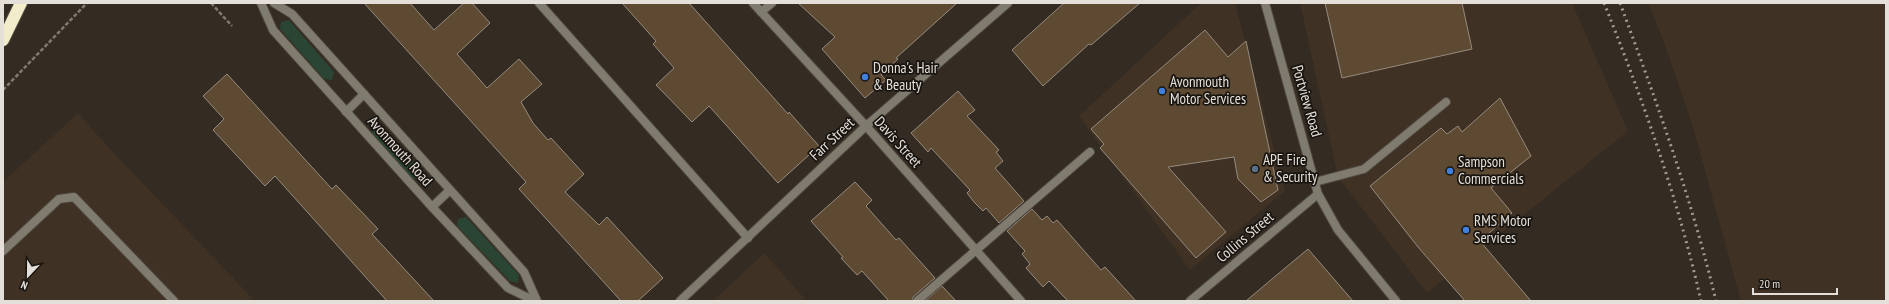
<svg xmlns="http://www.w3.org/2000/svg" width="1889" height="304" font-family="'PT Sans Narrow',sans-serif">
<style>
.built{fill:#3f3123}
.green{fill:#2a4533}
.building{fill:#5e4a32;stroke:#958b7f}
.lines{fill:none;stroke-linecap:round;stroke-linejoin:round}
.lane-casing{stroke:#50483f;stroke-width:10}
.street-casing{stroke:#50483f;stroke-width:10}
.highway-casing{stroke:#50483f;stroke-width:14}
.path{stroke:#817972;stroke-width:2.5;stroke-dasharray:4 2;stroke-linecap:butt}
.lane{stroke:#7f7c6f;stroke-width:8}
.street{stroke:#7f7c6f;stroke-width:8}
.highway{stroke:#f3ecca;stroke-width:12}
.rail{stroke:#a19a93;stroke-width:3;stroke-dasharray:2 4;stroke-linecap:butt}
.shop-dot{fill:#3f7fe0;stroke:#181410;stroke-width:1.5}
.service-dot{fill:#5c6f8a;stroke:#181410;stroke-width:1.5}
.labels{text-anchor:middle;stroke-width:3.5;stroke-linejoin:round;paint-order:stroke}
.poi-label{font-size:15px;fill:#e5dfd9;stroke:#181410;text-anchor:start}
.street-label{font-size:15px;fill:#e5dfd9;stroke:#181410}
</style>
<rect width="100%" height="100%" fill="#342b22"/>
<g class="built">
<polygon points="1201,3 1235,3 1285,191 1190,270 1079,116"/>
<polygon points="1300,3 1572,3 1628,131 1427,293 1338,177"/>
<polygon points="1648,3 1886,3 1886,301 1741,301 1693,127 1664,42"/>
<polygon points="78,113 109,148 255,301 3,301 3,182"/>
<polygon points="764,253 807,301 713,301"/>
</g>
<g class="green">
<polygon points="289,20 334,72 332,80 324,79 280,29 281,22"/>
<polygon points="381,125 421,171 420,179 411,178 372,134 374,127"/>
<polygon points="466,217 519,275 518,283 510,281 457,226 458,219"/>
</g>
<g class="building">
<polygon points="364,3 410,3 434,30 464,3 472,3 490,23 457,54 487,88 519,59 542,84 521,102 533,123 548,140 551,138 584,174 565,192 599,225 607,217 663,278 638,301 621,301 519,189 526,182"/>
<polygon points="622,3 689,3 788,114 789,112 819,146 778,183 709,106 692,122 656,85 674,68 653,44 656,41"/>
<polygon points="798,3 957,3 896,58 898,59 881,75 886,80 865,98 822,49 835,37"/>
<polygon points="1064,3 1140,3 1091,45 1089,44 1043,86 1012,50"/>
<polygon points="1325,3 1462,3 1472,49 1342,78"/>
<polygon points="1205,30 1228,57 1246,41 1278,190 1261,202 1238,179 1234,157 1168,167 1226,232 1196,258 1100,148 1104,144 1091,129"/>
<polygon points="227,74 332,189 336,185 378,229 372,234 434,301 387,301 275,176 265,186 213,130 224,119 203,96"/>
<polygon points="958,91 975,110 967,116 999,150 996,152 1003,161 995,168 1024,201 999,223 986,208 983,211 974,202 967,193 970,190 931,148 928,152 911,133"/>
<polygon points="1500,98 1531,156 1491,188 1512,213 1480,241 1531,301 1465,301 1418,247 1370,186 1441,128 1447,134 1458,126 1462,132"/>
<polygon points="855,182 872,200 866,206 896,240 899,238 935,278 913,297 912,301 889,301 862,271 857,275 841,258 843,257 811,221"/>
<polygon points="1032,209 1042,220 1047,216 1053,223 1057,220 1101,270 1105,267 1136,301 1068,301 1049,281 1043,287 1026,268 1030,264 1022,254 1025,251 1007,231"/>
<polygon points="1308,249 1353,301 1246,301 1272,279"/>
<polygon points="942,286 956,301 925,301"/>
</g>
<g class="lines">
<defs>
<g id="lane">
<polyline points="539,3 748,238"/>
<polyline points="761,12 772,3"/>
<polyline points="346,112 364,94"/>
<polyline points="1315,182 1364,169 1446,102"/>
<polyline points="432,207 450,190"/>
<polyline points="3,251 59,199 74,197 174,301"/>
<polyline points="917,301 1090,152"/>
</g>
<g id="street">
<polyline points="261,3 273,30 432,207 508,288 535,301"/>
<polyline points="274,3 292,14 524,272 537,301"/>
<polyline points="753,3 866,126 1021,301"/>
<polyline points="1265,3 1318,194 1338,230 1396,301"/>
<polyline points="680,301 866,126 1008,3"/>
<polyline points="1190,301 1318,194"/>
</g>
<polyline id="highway" points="3,40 21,3"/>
</defs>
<use href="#lane" class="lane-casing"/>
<use href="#street" class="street-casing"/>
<use href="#highway" class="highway-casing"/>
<g class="path">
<polyline points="211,3 232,26"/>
<polyline points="3,90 87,3"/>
</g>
<use href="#lane" class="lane"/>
<use href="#street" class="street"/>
<use href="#highway" class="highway"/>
<g class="rail">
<path d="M1604 3C1643 100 1678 199 1701 301"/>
<path d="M1620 3C1656 100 1692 200 1716 301"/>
</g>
</g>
<g class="shop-dot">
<circle cx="865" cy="77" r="4"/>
<circle cx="1162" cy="91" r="4"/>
<circle cx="1450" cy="171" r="4"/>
<circle cx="1466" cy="230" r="4"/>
</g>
<circle class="service-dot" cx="1255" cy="169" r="4"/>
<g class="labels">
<g class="poi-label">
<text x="873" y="73">Donna's Hair<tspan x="873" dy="17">&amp; Beauty</tspan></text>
<text x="1170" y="87">Avonmouth<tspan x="1170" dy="17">Motor Services</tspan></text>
<text x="1263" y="165">APE Fire<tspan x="1263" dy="17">&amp; Security</tspan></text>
<text x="1458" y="167">Sampson<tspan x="1458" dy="17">Commercials</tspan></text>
<text x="1474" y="226">RMS Motor<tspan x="1474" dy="17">Services</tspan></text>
</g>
<g class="street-label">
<text transform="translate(1307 101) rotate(74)" y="5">Portview Road</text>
<text transform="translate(832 139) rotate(-43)" y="5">Farr Street</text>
<text transform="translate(898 142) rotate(48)" y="5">Davis Street</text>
<text transform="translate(400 151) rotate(48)" y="5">Avonmouth Road</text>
<text transform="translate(1245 237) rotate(-40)" y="5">Collins Street</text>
</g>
</g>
<rect width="1889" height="304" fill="none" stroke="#e5dfd9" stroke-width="8"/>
<g transform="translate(28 276) rotate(202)" stroke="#181410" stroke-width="3" paint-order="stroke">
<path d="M0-3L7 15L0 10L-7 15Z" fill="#e5dfd9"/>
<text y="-6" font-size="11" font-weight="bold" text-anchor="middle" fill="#e5dfd9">N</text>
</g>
<path d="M1753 288v6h84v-6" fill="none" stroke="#e5dfd9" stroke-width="2"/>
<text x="1759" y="288" font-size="12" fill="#e5dfd9" stroke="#181410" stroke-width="3" paint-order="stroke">20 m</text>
</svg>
